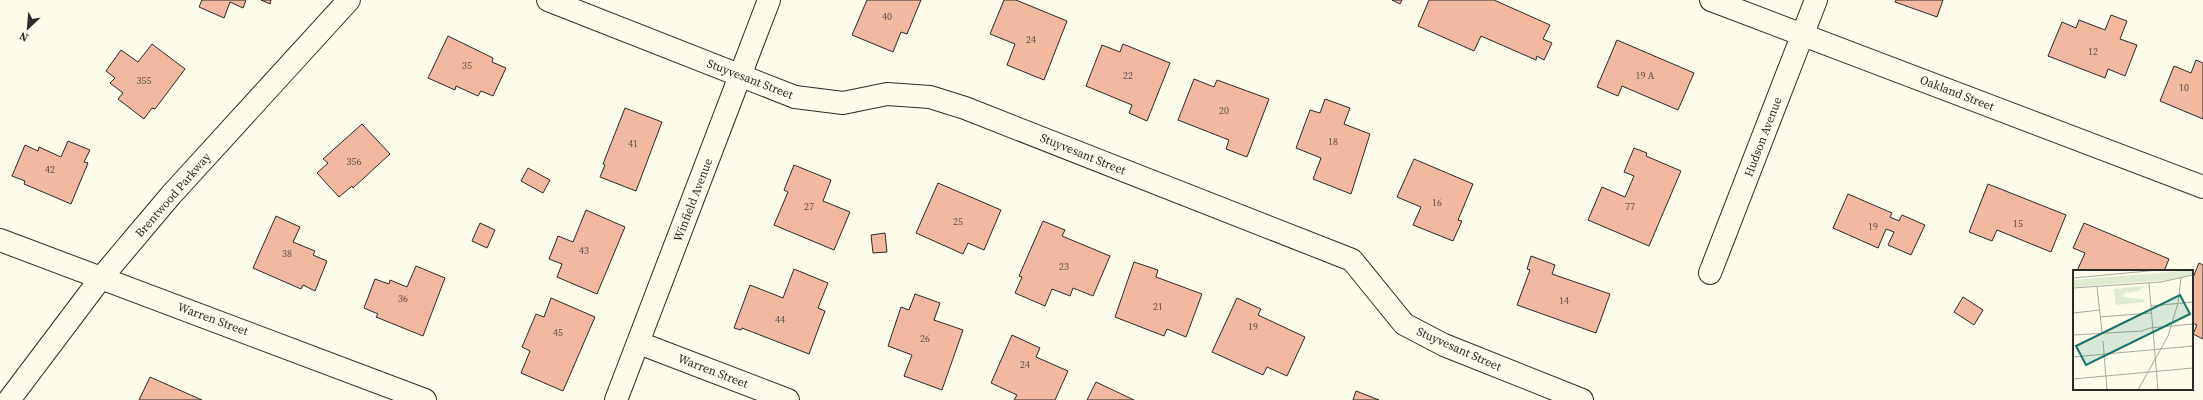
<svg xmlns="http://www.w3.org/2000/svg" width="2203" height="400" font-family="'Source Serif 4',serif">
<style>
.building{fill:#f2b8a0;stroke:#2b2b2b}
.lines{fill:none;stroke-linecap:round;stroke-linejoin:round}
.minor-casing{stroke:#2b2b2b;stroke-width:24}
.minor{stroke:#fdfbea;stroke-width:22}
.labels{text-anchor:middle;stroke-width:3;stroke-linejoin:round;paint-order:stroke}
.number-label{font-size:10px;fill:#5d4e48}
.street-label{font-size:12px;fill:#2b2b2b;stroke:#fdfbea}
.inset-road{fill:none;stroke:#a9a89e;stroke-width:1}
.view{fill:#0f766e;fill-opacity:0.15;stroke:#0f766e;stroke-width:2}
.inset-edge{fill:none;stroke:#2b2b2b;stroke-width:2}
</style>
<rect width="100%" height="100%" fill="#fdfbea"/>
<g class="building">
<polygon points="202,0 246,0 243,8 230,2 224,18 199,7"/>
<polygon points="261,0 271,0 270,4"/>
<polygon points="867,0 921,0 907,34 901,32 893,52 852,35"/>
<polygon points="1004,0 1016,0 1067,21 1044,80 1007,65 1015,44 990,34"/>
<polygon points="1392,0 1402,0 1400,4"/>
<polygon points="1429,0 1494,0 1550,25 1543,39 1552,43 1544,60 1537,56 1536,60 1481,36 1474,51 1418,26"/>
<polygon points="1896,0 1943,0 1937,17 1895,2"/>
<polygon points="2111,15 2127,21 2120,39 2137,45 2125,76 2108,69 2105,78 2048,56 2062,22 2076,28 2079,20 2105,30"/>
<polygon points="448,36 493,58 492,62 506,68 493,96 481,91 478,96 456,86 455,90 428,78"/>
<polygon points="1617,40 1694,73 1678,110 1622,86 1618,96 1597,87"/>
<polygon points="152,44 185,69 155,109 152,108 144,119 118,99 123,93 110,83 115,78 106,71 121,50 138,62"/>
<polygon points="1123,44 1170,63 1147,121 1129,113 1132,105 1086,86 1102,45 1120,52"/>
<polygon points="2196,60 2203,63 2203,119 2160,101 2174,66 2191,73"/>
<polygon points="1194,79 1214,87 1217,80 1269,99 1247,157 1226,149 1229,140 1178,120"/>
<polygon points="1325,99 1350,108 1344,124 1370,134 1351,194 1313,179 1321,158 1296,148 1310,110 1320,113"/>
<polygon points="625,108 662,122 636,191 600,177 605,165 603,164"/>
<polygon points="362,124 390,154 353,188 352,186 339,197 317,173 328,163 323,159"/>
<polygon points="68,141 90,150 84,162 88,163 71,204 24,184 25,181 12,176 25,145 38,151 39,147 61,157"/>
<polygon points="1634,148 1647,153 1646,156 1681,171 1649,246 1588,220 1602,187 1625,197 1634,176 1624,172"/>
<polygon points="1414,159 1473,184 1458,220 1462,221 1453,241 1413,225 1421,207 1397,197"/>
<polygon points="794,165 831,180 823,201 850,212 834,250 774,225 788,192 784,190"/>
<polygon points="528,168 550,180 543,193 521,181"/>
<polygon points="938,183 1001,210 984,250 968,243 963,254 916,233"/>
<polygon points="1988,184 2066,215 2051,252 1997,230 1992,241 1969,232"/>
<polygon points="1848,194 1892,213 1890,217 1899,221 1902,215 1925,225 1911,255 1888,245 1894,232 1886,229 1878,248 1833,228"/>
<polygon points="586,210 625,227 597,294 557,277 562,264 549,259 558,236 573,242"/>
<polygon points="276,216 300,227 293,242 315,251 313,255 327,261 315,291 303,285 301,289 253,268"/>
<polygon points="1043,221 1065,230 1062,236 1110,256 1093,296 1073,288 1070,296 1052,289 1045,306 1015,293 1022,277 1019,276"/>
<polygon points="480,223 495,230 487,248 472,241"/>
<polygon points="2084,223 2169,259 2164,271 2077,271 2085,253 2073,248"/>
<polygon points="885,233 887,252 873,253 871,235"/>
<polygon points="1531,256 1555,265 1552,274 1610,294 1596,333 1517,305 1530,270 1527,269"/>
<polygon points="1134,262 1158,270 1156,277 1202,294 1186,337 1167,329 1164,336 1115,317"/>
<polygon points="2199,263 2203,265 2203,339 2193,334 2197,325 2192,323 2192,280"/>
<polygon points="416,266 445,278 423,336 376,317 378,314 364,308 375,279 389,284 390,280 407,287"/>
<polygon points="794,269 828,283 818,308 825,311 809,354 742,328 741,330 734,328 750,285 783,298"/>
<polygon points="915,294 940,303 934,320 963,330 942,390 904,376 912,355 888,346 901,307 909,310"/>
<polygon points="1963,297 1983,310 1974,325 1954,312"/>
<polygon points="551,298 595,317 563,391 521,373 530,351 522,347 536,314 544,317"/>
<polygon points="1237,298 1261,309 1258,315 1305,337 1287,376 1267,367 1263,375 1212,352"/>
<polygon points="1012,335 1040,348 1036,357 1068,371 1055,400 1014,400 1017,395 991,383"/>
<polygon points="150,377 202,400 139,400"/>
<polygon points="1096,382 1134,400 1087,400"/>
<polygon points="1356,391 1379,400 1353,400"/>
</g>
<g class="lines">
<defs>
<g id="minor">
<polyline points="548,0 795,97 843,103 887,94 930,97 965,108 1352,260 1404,324 1444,345 1582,400"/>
<polyline points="1711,0 2203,187"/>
<polyline points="0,240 425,400"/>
<polyline points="1710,273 1816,0"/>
<polyline points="639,343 788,400"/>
<polyline points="9,400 101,278 171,195 349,0"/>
<polyline points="616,400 769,0"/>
</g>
</defs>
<use href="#minor" class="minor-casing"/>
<use href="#minor" class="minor"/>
</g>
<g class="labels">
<g class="number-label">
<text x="887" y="20">40</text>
<text x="1031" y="43">24</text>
<text x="2093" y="55">12</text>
<text x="467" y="69">35</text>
<text x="1128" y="79">22</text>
<text x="1645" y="79">19 A</text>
<text x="144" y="84">355</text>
<text x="2184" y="91">10</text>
<text x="1224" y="114">20</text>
<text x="1333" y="145">18</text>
<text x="633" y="147">41</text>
<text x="354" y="165">356</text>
<text x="50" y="173">42</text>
<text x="1437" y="206">16</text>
<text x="809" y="210">27</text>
<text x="1630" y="210">77</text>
<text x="958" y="225">25</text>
<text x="2018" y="227">15</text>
<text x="1873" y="230">19</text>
<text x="584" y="254">43</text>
<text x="287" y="257">38</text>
<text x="1064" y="270">23</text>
<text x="403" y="302">36</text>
<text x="1564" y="304">14</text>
<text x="1158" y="310">21</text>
<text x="780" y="323">44</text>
<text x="1253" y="330">19</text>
<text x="558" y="336">45</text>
<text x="925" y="342">26</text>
<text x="1025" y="368">24</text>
</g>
<g class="street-label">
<text transform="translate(750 79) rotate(21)" y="4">Stuyvesant Street</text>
<text transform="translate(1957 93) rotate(21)" y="4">Oakland Street</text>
<text transform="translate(1763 137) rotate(-69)" y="4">Hudson Avenue</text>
<text transform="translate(1083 154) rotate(22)" y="4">Stuyvesant Street</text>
<text transform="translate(173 195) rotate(-49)" y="4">Brentwood Parkway</text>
<text transform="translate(693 200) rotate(-69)" y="4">Winfield Avenue</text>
<text transform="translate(213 319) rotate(20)" y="4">Warren Street</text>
<text transform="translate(1459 349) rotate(24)" y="4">Stuyvesant Street</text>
<text transform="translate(713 371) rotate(21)" y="4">Warren Street</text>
</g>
</g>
<g transform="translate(2073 270)">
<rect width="120" height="120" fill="#fdfbea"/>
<path d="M120 0V5L94 10 0 17V10ZM72 16 65 21 52 23 50 27 69 29 73 32 43 35 41 19Z" fill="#deebd1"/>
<path class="inset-road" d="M0 8 86 0M76 13 85 120M24 17 29 62M0 18 88 12 120 5M78 36 120 32M0 43 27 40M27 47 78 43M0 65 69 61 77 58 120 54M30 71 34 120M0 87 120 76M0 109 120 98M65 120 95 66 105 33 108 8"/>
<path class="view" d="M107 25 117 44 13 95 3 76Z"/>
<rect width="120" height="120" class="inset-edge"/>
</g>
<g transform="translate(28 28) rotate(206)" stroke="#fdfbea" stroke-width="3" paint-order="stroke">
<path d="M0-3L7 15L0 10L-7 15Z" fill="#2b2b2b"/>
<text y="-6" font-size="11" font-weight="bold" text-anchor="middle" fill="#2b2b2b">N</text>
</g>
</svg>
